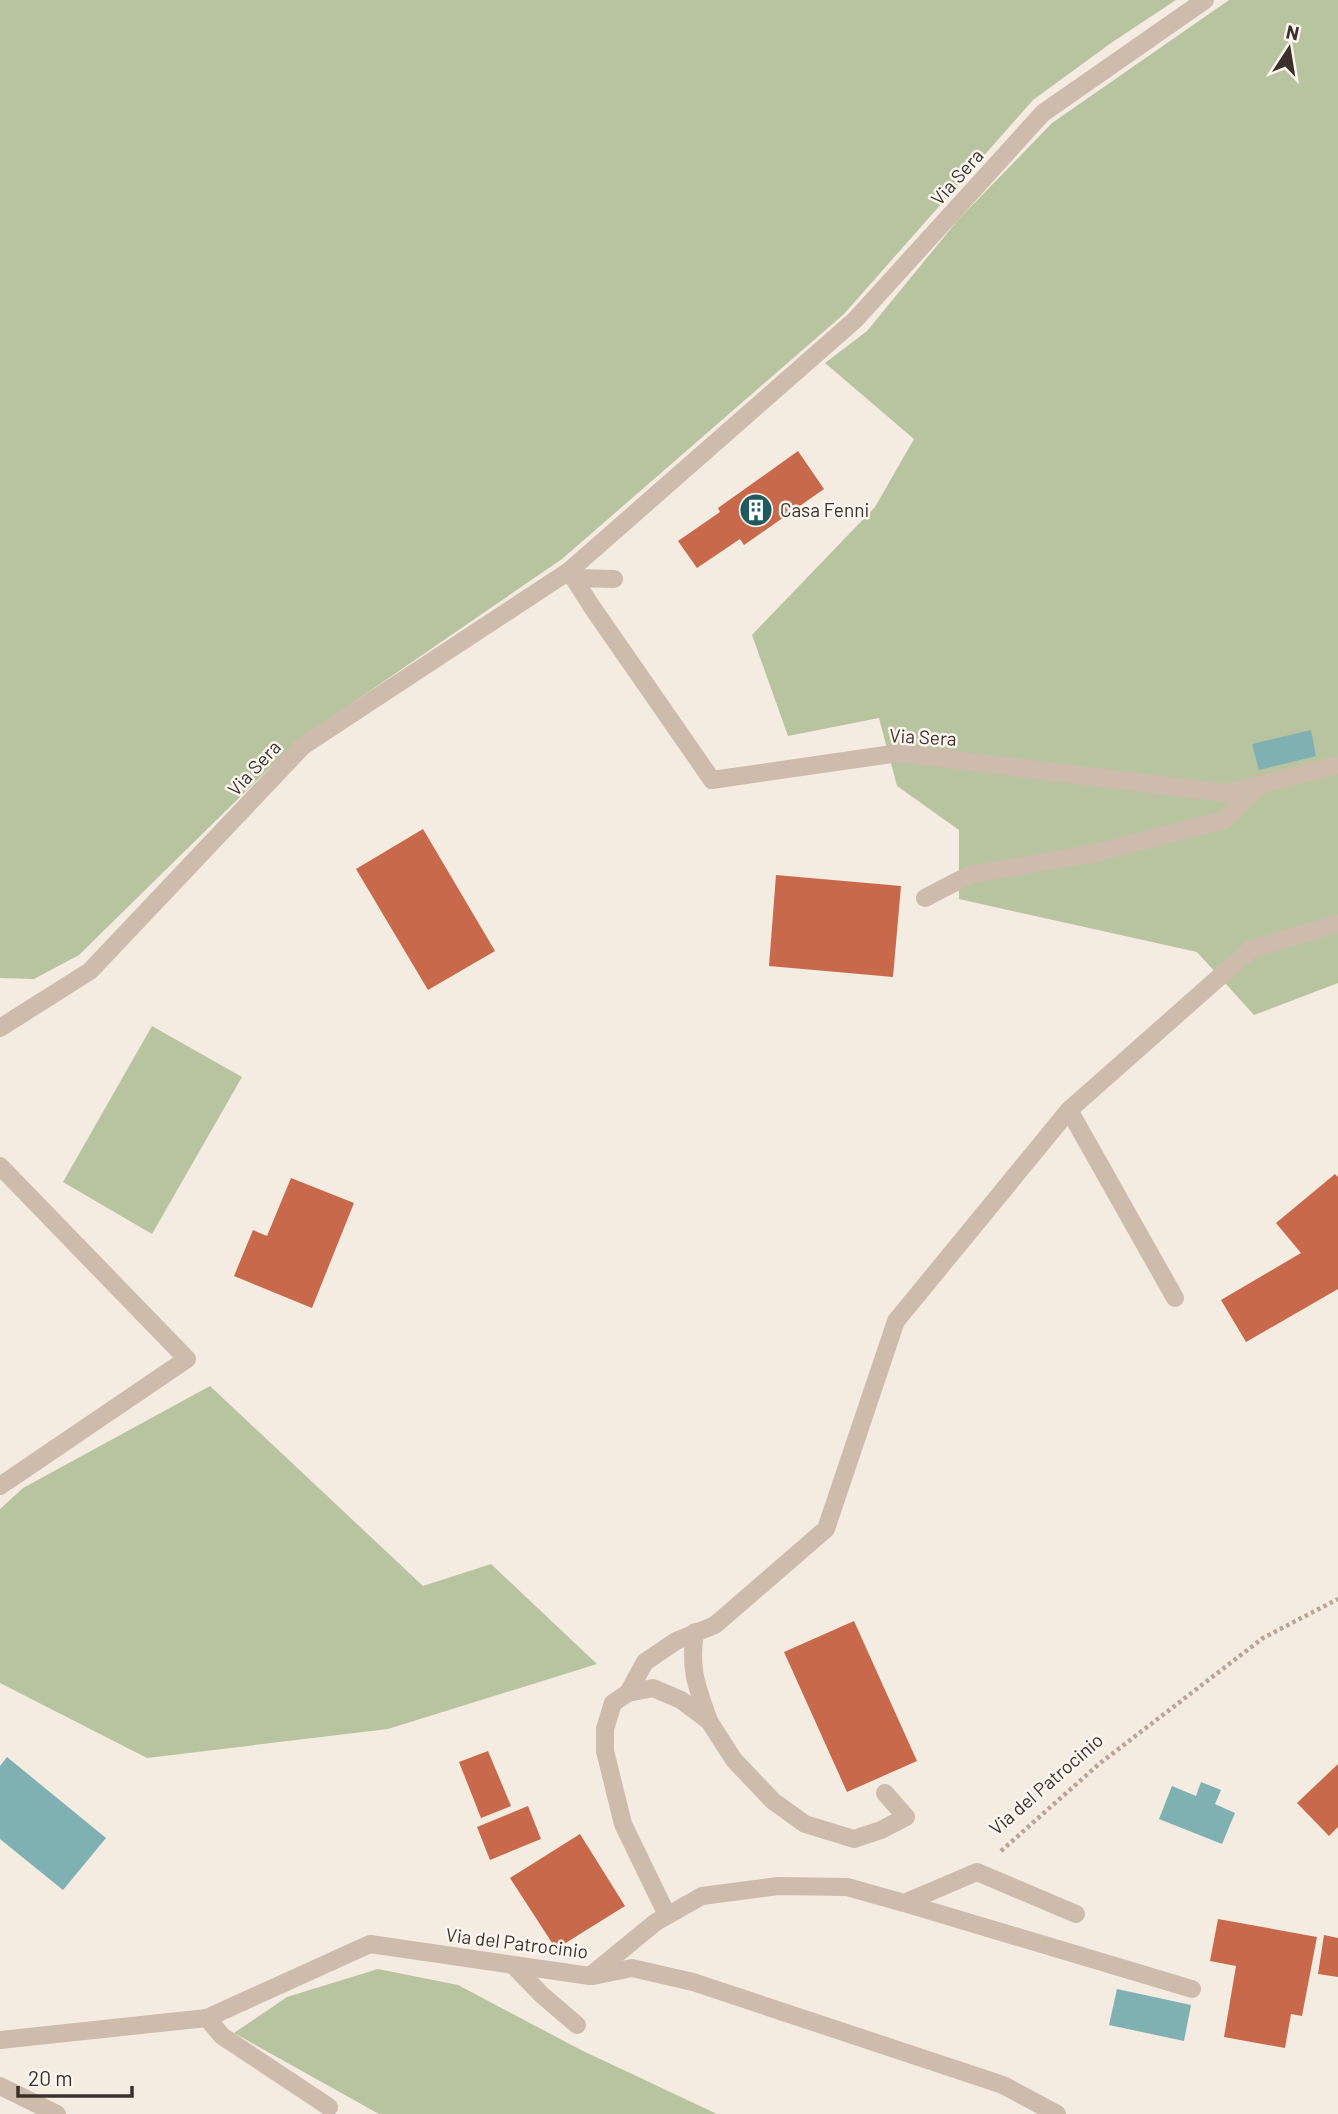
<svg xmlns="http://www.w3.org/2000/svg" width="1338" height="2114" font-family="Barlow,sans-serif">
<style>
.green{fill:#b8c4a0}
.water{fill:#7fb0b2}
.building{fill:#c8694b}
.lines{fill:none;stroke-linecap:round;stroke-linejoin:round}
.path{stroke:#b9a596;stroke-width:4.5;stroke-dasharray:3.5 3.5;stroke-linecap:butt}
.minor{stroke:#cdbbac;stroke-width:18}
.labels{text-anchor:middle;stroke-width:5;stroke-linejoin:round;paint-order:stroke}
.street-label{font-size:19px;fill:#3b302b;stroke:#fbf5ee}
.poi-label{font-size:19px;fill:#3b302b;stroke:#fbf5ee;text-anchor:start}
</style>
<rect width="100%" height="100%" fill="#f4ebe1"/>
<g class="green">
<polygon points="0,0 1176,0 1111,43 1033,100 844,314 562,559 297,741 79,955 34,979 0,978"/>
<polygon points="1229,0 1338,0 1338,983 1254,1015 1197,952 959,899 959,830 897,786 879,718 788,736 752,635 875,507 914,439 825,363 867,331 958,220 1052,123"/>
<polygon points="152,1026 242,1077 152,1234 63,1182"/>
<polygon points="210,1386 423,1586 491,1564 597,1664 388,1729 147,1758 0,1683 0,1509 23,1488"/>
<polygon points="378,1969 458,1985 581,2050 717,2114 379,2114 234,2033 287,1997"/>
</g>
<g class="water">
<polygon points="1311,730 1316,756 1259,770 1252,744"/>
<polygon points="7,1757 106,1838 63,1890 0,1839 0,1766"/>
<polygon points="1201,1782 1221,1790 1215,1804 1235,1813 1222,1844 1159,1819 1172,1786 1196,1796"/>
<polygon points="1117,1989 1191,2005 1184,2041 1109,2025"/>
</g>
<g class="building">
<polygon points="798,451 824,489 744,545 740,539 697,568 678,541 720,512 718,508"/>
<polygon points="423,829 495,951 428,990 356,869"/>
<polygon points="776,875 901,886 893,977 769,966"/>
<polygon points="1335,1174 1338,1177 1338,1289 1246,1342 1221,1300 1301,1253 1276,1223"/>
<polygon points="291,1178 354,1203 312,1308 234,1276 253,1230 267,1236"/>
<polygon points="854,1621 917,1761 847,1792 784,1652"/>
<polygon points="488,1751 511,1806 481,1818 459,1762"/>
<polygon points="1338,1764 1338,1827 1329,1836 1297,1803"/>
<polygon points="528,1806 541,1839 490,1860 477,1827"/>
<polygon points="580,1834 625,1906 556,1949 510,1878"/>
<polygon points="1218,1919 1317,1937 1302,2016 1291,2014 1285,2048 1224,2037 1236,1966 1210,1961"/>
<polygon points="1324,1935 1338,1938 1338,1977 1318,1974"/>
</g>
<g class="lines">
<polyline class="path" points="1001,1851 1099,1764 1263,1638 1338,1599"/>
<g class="minor">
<polyline points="569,571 592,607 712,780 899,753 1226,793 1338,765"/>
<polyline points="573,578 614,579"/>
<polyline points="925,898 969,875 1095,853 1224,820 1261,785"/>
<polyline points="0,1028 90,971 303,746 569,571 855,320 1043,113 1205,0"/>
<polyline points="1069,1110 1175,1298"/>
<polyline points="0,1166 187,1359 0,1486"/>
<path d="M695 1632C689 1669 697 1687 709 1721"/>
<polyline points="628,1693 653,1688 681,1700 709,1721 734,1760 773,1801 805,1824 854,1839 881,1830 906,1817 885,1793"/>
<polyline points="904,1903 1192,1989"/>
<polyline points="667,1915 623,1824 605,1751 605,1729 613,1703 628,1693 645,1662 676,1641 715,1625 826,1529 896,1321 1069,1110 1250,950 1338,923"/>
<polyline points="513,1965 542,1995 577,2025"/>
<polyline points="593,1976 632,1968 693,1982 1003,2085 1057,2114"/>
<polyline points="207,2018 222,2036 329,2107"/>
<polyline points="0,2040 207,2018 370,1944 590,1976 656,1922 702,1896 778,1886 847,1887 904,1903 977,1872 1076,1914"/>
<polyline points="0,2086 57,2114"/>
</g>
</g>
<defs>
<symbol id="building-disc" viewBox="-11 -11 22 22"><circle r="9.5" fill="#1f5a5e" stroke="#fbf5ee"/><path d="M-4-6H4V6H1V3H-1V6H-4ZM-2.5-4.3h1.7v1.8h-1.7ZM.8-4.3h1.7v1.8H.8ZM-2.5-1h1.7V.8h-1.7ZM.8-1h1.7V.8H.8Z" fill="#fff"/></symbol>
</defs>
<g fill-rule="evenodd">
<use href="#building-disc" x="737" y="491" width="38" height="38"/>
</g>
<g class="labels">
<g class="street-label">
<text transform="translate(957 177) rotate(-48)" y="7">Via Sera</text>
<text transform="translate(923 737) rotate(3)" y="7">Via Sera</text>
<text transform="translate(254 768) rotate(-47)" y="7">Via Sera</text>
<text transform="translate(1046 1784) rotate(-41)" y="7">Via del Patrocinio</text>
<text transform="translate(517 1943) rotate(7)" y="7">Via del Patrocinio</text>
</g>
<g class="poi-label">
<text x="780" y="517">Casa Fenni</text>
</g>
</g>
<g transform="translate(1289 49) rotate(12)" stroke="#fbf5ee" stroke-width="5" paint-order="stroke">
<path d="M0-5L12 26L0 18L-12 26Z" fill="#3b302b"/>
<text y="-10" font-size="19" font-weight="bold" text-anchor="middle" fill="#3b302b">N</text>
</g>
<path d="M18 2086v10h114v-10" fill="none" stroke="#3b302b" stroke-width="3.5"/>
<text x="28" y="2086" font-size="21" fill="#3b302b" stroke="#fbf5ee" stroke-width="5" paint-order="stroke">20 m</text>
</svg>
